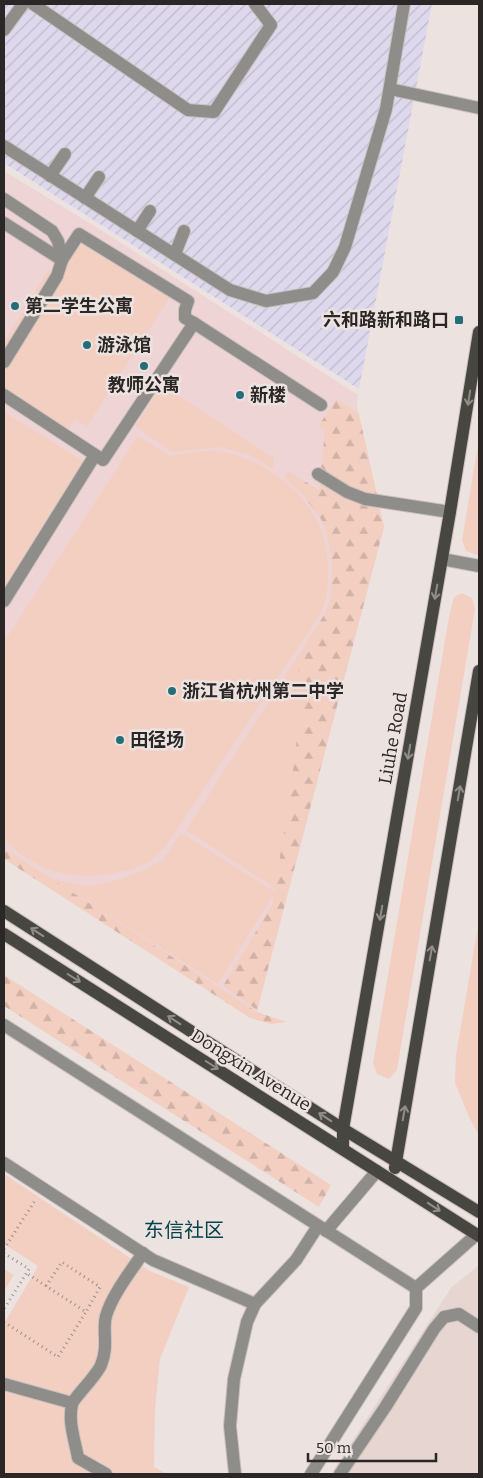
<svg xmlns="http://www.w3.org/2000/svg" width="483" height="1478" font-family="Bitter,'Noto Sans SC',serif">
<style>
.built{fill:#e6d5d0}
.industrial{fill:url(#industrial-furrows)}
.education{fill:#efd4d5}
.grass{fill:#f3cfc2}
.forest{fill:url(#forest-firs)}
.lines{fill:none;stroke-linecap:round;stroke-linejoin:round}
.minor-casing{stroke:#c9c1bf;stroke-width:14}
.major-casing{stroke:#c9c1bf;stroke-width:14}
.path{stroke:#97908e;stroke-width:3;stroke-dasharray:1 4;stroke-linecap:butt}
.minor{stroke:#8e8d89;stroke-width:12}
.major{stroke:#484640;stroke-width:12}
.oneway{stroke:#928d88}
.poi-dot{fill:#266d7a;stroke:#ece3e0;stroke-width:2}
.labels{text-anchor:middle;stroke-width:5;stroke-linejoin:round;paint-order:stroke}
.poi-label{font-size:18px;font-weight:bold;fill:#2b2726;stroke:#ece3e0;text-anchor:start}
.street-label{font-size:18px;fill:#2b2726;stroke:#ece3e0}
.quarter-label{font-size:20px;fill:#02434d;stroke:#ece3e0}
</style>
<defs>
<pattern id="industrial-furrows" width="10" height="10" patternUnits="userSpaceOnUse" patternTransform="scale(1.25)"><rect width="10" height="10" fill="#ded8ed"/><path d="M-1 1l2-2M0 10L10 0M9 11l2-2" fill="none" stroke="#bfb9cb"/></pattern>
<pattern id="forest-firs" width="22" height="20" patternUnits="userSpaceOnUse" patternTransform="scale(1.25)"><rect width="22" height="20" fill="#f3cfc2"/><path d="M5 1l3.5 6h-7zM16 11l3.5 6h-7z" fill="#d0b2a7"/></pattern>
</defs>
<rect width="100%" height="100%" fill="#ece3e0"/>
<polygon class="built" points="479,1265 479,1474 331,1474 451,1288"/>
<polygon class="industrial" points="4,4 432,4 359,389 4,163"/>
<polygon class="education" points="4,171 104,232 358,395 357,407 384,527 257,1012 4,855"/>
<g class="grass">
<polygon points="82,239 173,292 87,426 75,419 68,431 4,388 4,370 62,277 67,260"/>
<polygon points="48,270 54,274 4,354 4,342"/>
<polygon points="162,385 274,458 273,469 248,454 219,447 172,452 135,426"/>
<polygon points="6,413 86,463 4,593 4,417"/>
<path d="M138 436 170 456C187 453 206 448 223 452 261 459 301 487 318 523 325 537 328 555 328 571 328 583 328 594 324 605 322 611 318 617 315 622L168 843C164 847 160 854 155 857 145 866 129 870 116 873 74 881 33 872 4 838V642Z"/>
<polygon points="479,439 479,553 477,555 466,551 462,540"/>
<polygon points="462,593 472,598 475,609 397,1070 389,1079 377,1074 373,1063 449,617 454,597"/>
<polygon points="298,656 299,709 301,711 290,795 275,888 186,830"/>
<polygon points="181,833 275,892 218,984 50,878 84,886 103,884 125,878 162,861"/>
<polygon points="479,920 479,1136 469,1117 455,1083 456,1055"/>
<polygon points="4,1174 150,1271 189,1287 160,1359 155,1410 154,1467 168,1474 4,1474 4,1324 38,1266 4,1244"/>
<polygon points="4,1269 14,1275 4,1291"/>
</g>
<g class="forest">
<polygon points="336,399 359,414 384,527 257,1010 223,986 272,905 290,795 299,722 298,656 326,612 331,595 332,561 326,531 321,519 302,494 284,477 288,471 319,490 325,430 318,427"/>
<polygon points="4,848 257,1012 287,1022 271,1024 250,1018 4,859"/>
<polygon points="4,975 331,1185 319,1207 4,1006"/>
</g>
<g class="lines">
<defs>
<g id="minor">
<polyline points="33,4 188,110 214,112 271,25 255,4"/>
<polyline points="4,30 23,4"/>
<polyline points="390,89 479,108"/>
<polyline points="4,146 230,290 266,301 313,293 333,272 345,247 386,109 404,4"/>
<polyline points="50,176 65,154"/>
<polyline points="85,198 99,177"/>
<polyline points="4,199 52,231 58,241 62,260"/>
<polyline points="4,223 62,260 57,276 4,362"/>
<polyline points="137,231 150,211"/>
<polyline points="175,254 184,231"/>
<polyline points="194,323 321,405"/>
<polyline points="4,395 103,460 194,323 185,318 185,310 188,301 79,234 62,260"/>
<polyline points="318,474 347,492 365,499 450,512"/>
<polyline points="442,559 479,566"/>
<polyline points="4,601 95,455"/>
<polyline points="4,1025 416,1288"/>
<polyline points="4,1163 153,1260 255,1304"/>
<polyline points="326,1231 377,1171"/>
<polyline points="4,1384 72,1403"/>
<path d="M106 1474 78 1458C75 1441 68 1422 72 1405 73 1398 96 1377 101 1365 109 1346 102 1331 106 1316 112 1295 131 1271 143 1253"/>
<polyline points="235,1474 230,1426 234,1379 247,1322 255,1304 296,1260 318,1226"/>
<polyline points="311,1474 416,1308 416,1288 477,1234"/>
<polyline points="340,1474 386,1406 434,1329 444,1317 459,1314 479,1327"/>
</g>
<g id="major">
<polyline points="4,911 343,1129 479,1212"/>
<polyline points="4,934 479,1236"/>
<polyline points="343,1149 343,1129 450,512 479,332"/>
<polyline points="395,1168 479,671"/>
</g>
</defs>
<use href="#minor" class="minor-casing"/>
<use href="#major" class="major-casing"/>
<g class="path">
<polyline points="4,1249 36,1199"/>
<polyline points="4,1253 29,1269 4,1309"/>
<polyline points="46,1286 62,1262 100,1287 86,1312"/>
<polyline points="4,1322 58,1357 86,1312 26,1273"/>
</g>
<use href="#minor" class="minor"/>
<use href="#major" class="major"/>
</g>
<defs><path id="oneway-shaft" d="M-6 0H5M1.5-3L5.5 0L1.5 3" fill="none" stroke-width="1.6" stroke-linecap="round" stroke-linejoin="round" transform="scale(1.25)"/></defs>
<g class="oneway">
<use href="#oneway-shaft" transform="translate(469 398) rotate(99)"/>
<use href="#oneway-shaft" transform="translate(436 592) rotate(100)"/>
<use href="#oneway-shaft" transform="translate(409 752) rotate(100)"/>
<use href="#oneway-shaft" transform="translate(459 793) rotate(-80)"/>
<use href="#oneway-shaft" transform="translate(381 913) rotate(100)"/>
<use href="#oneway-shaft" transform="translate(37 932) rotate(-147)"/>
<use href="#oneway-shaft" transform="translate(431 953) rotate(-80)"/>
<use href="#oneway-shaft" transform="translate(74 978) rotate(32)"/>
<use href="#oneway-shaft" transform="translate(174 1020) rotate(-147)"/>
<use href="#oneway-shaft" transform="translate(212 1065) rotate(32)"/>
<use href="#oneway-shaft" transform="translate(404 1113) rotate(-80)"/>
<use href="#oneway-shaft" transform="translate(325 1117) rotate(-147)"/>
<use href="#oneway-shaft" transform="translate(434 1207) rotate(33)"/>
</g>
<g class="poi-dot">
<circle cx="15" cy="306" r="5"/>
<rect x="454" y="315" width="10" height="10" rx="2.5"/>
<circle cx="87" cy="345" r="5"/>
<circle cx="144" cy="366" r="5"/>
<circle cx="240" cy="395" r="5"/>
<circle cx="172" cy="691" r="5"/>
<circle cx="120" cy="740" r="5"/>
</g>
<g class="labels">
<g class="poi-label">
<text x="25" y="312">第二学生公寓</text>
<text x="449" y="326" text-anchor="end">六和路新和路口</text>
<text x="97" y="351">游泳馆</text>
<text x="144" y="391" text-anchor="middle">教师公寓</text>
<text x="250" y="401">新楼</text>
<text x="182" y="697">浙江省杭州第二中学</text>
<text x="130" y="746">田径场</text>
</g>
<g class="street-label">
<text transform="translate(393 738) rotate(-80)" y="6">Liuhe Road</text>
<text transform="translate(251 1070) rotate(32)" y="6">Dongxin Avenue</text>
</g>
<g class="quarter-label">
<text x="184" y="1237">东信社区</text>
</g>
</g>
<rect width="483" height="1478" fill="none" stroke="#2b2726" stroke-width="10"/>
<path d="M308 1453v8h128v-8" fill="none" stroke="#2b2726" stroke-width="2.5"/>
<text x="316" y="1453" font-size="15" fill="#2b2726" stroke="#ece3e0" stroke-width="4" paint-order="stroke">50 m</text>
</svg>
